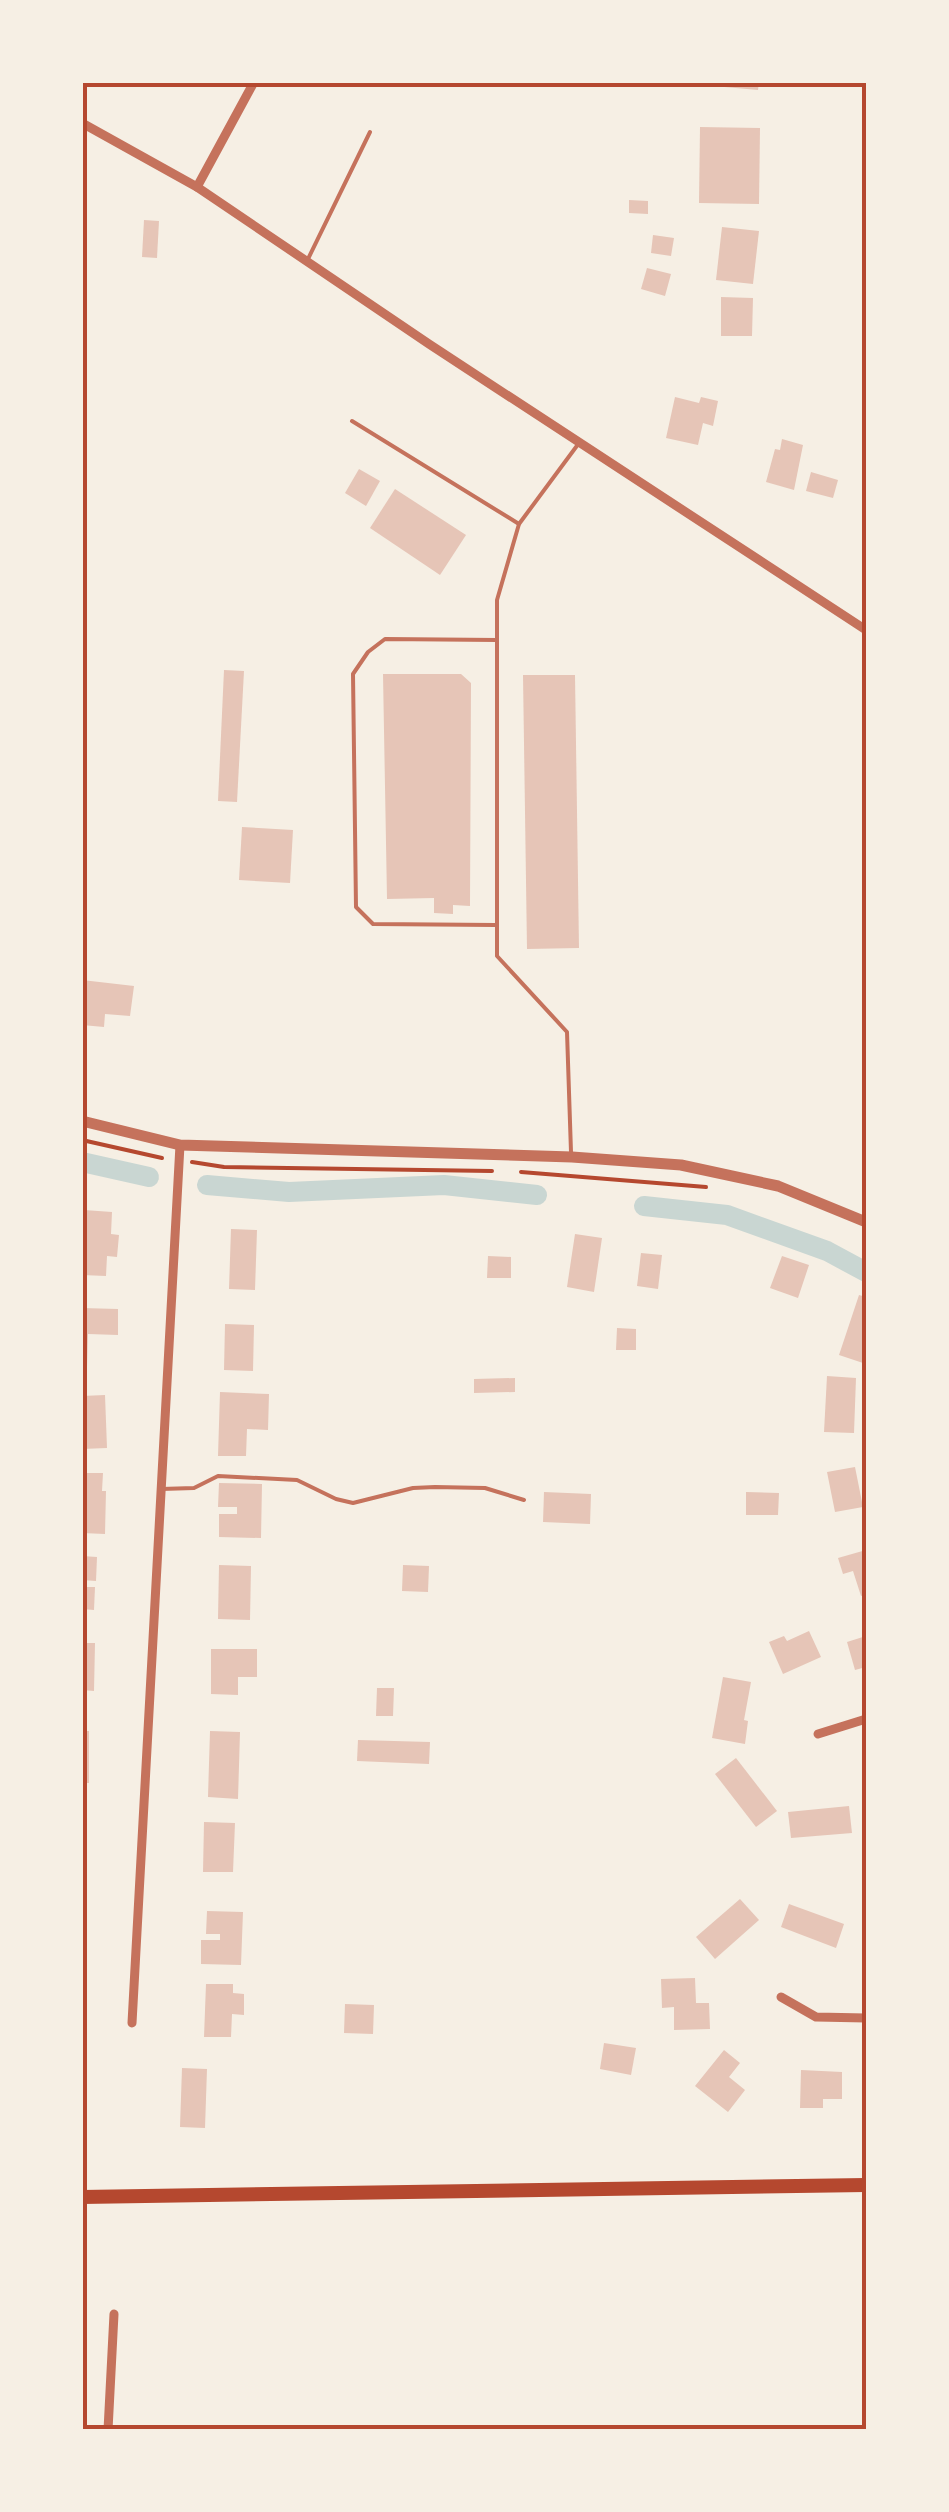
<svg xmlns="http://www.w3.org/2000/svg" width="949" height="2512" font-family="'Public Sans',sans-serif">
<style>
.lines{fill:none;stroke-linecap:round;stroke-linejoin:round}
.canal{stroke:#c9d6d2;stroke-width:20}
.building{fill:#e6c5b7}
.path{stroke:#b5482f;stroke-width:4}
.service{stroke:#c5725c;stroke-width:4}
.minor{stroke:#c5725c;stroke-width:9}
.tertiary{stroke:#c5725c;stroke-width:11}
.primary{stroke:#b5482f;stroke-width:14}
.neatline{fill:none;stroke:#b5482f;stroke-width:4}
</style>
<rect width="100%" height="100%" fill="#f6efe4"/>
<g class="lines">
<g class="canal">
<polyline points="82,1162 149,1177"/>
<polyline points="207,1185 289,1192 444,1185 537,1195"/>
<polyline points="644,1206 727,1215 827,1251 866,1272"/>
</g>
</g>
<g class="building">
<polygon points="702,82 759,82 758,90 702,85"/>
<polygon points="700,127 760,128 759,204 699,203"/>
<polygon points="629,200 648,201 648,214 629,213"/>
<polygon points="144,220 159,221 157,258 142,257"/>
<polygon points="722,227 759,231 753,284 716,280"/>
<polygon points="653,235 674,238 671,256 651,253"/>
<polygon points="647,268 671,274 665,296 641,289"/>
<polygon points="721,297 753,298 752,336 721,336"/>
<polygon points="675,397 699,403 701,397 718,401 713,426 703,423 698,445 666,438"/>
<polygon points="782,439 803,445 794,490 766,482 775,449 780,450"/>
<polygon points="359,469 380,481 366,506 345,493"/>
<polygon points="811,472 838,480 833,498 806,491"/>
<polygon points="395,489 466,535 440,575 370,528"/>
<polygon points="224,670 244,671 237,802 218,801"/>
<polygon points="383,674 461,674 471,683 470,906 453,905 453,914 434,913 434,898 387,899"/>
<polygon points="523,675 575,675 579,948 527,949"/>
<polygon points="242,827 293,830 290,883 239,880"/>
<polygon points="82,980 134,986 130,1016 105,1014 104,1027 82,1025"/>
<polygon points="84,1210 112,1212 111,1234 119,1235 117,1257 107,1256 106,1276 82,1275"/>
<polygon points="231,1229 257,1230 255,1290 229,1289"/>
<polygon points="575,1234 602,1238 594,1292 567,1287"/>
<polygon points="641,1253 662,1255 658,1289 637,1286"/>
<polygon points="488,1256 511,1257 511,1278 487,1278"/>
<polygon points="782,1256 809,1265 798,1298 770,1288"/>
<polygon points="859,1295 866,1297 866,1364 839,1355"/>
<polygon points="82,1308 118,1309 118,1335 88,1334 87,1367 82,1367"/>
<polygon points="225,1324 254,1325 253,1371 224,1370"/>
<polygon points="617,1328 636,1329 636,1350 616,1350"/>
<polygon points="827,1376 856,1378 854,1433 824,1432"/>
<polygon points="515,1378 515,1392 474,1393 474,1379"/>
<polygon points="220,1392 269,1394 268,1430 247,1429 246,1456 218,1456"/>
<polygon points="105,1395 107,1448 82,1449 82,1396"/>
<polygon points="855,1467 863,1507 835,1512 827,1472"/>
<polygon points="82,1473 103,1473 102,1491 106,1491 105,1534 82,1533"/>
<polygon points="219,1483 262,1484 261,1538 219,1537 219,1514 237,1514 237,1507 218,1507"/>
<polygon points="544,1492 591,1494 590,1524 543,1522"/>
<polygon points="746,1492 779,1493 778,1515 746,1515"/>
<polygon points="866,1550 866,1594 861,1596 853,1571 843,1574 838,1558"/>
<polygon points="82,1556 97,1557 96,1581 82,1580"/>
<polygon points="219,1565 251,1566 250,1620 218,1619"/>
<polygon points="403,1565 429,1566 428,1592 402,1591"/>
<polygon points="82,1587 95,1587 94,1610 82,1609"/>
<polygon points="809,1631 821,1657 783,1674 769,1642 784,1636 787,1641"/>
<polygon points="866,1636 866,1667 855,1670 847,1642"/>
<polygon points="82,1643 95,1643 94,1691 82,1690"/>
<polygon points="211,1649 257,1649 257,1677 238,1677 238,1695 211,1694"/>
<polygon points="723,1677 751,1682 744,1720 748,1721 745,1744 712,1738"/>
<polygon points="377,1688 394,1688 393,1716 376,1716"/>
<rect x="82" y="1731" width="7" height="52"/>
<polygon points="210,1731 240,1732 238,1799 208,1797"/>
<polygon points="358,1740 430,1742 429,1764 357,1761"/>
<polygon points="736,1758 777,1811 756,1827 715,1774"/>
<polygon points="849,1806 852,1833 791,1838 788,1812"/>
<rect x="82" y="1811" width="5" height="49"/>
<polygon points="204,1822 235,1823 233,1872 203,1872"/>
<polygon points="740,1899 759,1920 715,1959 696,1937"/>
<polygon points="789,1904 844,1924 836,1948 781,1927"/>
<polygon points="207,1911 243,1912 241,1965 201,1964 201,1940 220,1940 220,1934 206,1934"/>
<polygon points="695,1978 696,2003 709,2003 710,2029 674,2030 674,2007 662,2008 661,1979"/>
<polygon points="206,1984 233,1984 233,1993 244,1994 244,2015 232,2014 231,2037 204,2037"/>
<polygon points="345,2004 374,2005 373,2034 344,2033"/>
<polygon points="604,2043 636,2048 631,2075 600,2069"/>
<polygon points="724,2050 740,2063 729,2077 745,2090 728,2112 695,2086"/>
<polygon points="182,2068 207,2069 205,2128 180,2127"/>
<polygon points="801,2070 842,2072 842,2099 823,2099 823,2108 800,2108"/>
</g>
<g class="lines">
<g class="path">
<polyline points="82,1140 162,1158"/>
<polyline points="192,1162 224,1167 492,1171"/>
<polyline points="521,1172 706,1187"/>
</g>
<g class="service">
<polyline points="307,261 370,132"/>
<polyline points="352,421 519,524"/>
<polyline points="495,925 373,924 356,907 353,674 368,652 385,639 497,640"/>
<polyline points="571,1152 567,1032 497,956 497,600 519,524 579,443"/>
<polyline points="161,1489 194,1488 218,1476 297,1480 336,1499 353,1503 413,1488 435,1487 485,1488 524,1500"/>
</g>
<g class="minor">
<polyline points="82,123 197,187 429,344 866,630"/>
<polyline points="197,187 254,82"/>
<polyline points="818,1734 866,1719"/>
<polyline points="781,1997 816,2017 866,2018"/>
<polyline points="132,2023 180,1145"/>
<polyline points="108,2430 114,2314"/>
</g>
<polyline class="tertiary" points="82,1121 180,1145 572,1157 681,1165 778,1186 866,1222"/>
<polyline class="primary" points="82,2197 866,2185"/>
</g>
<rect width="949" height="2512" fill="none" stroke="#f6efe4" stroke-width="170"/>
<rect x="85" y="85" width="779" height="2342" class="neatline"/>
</svg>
